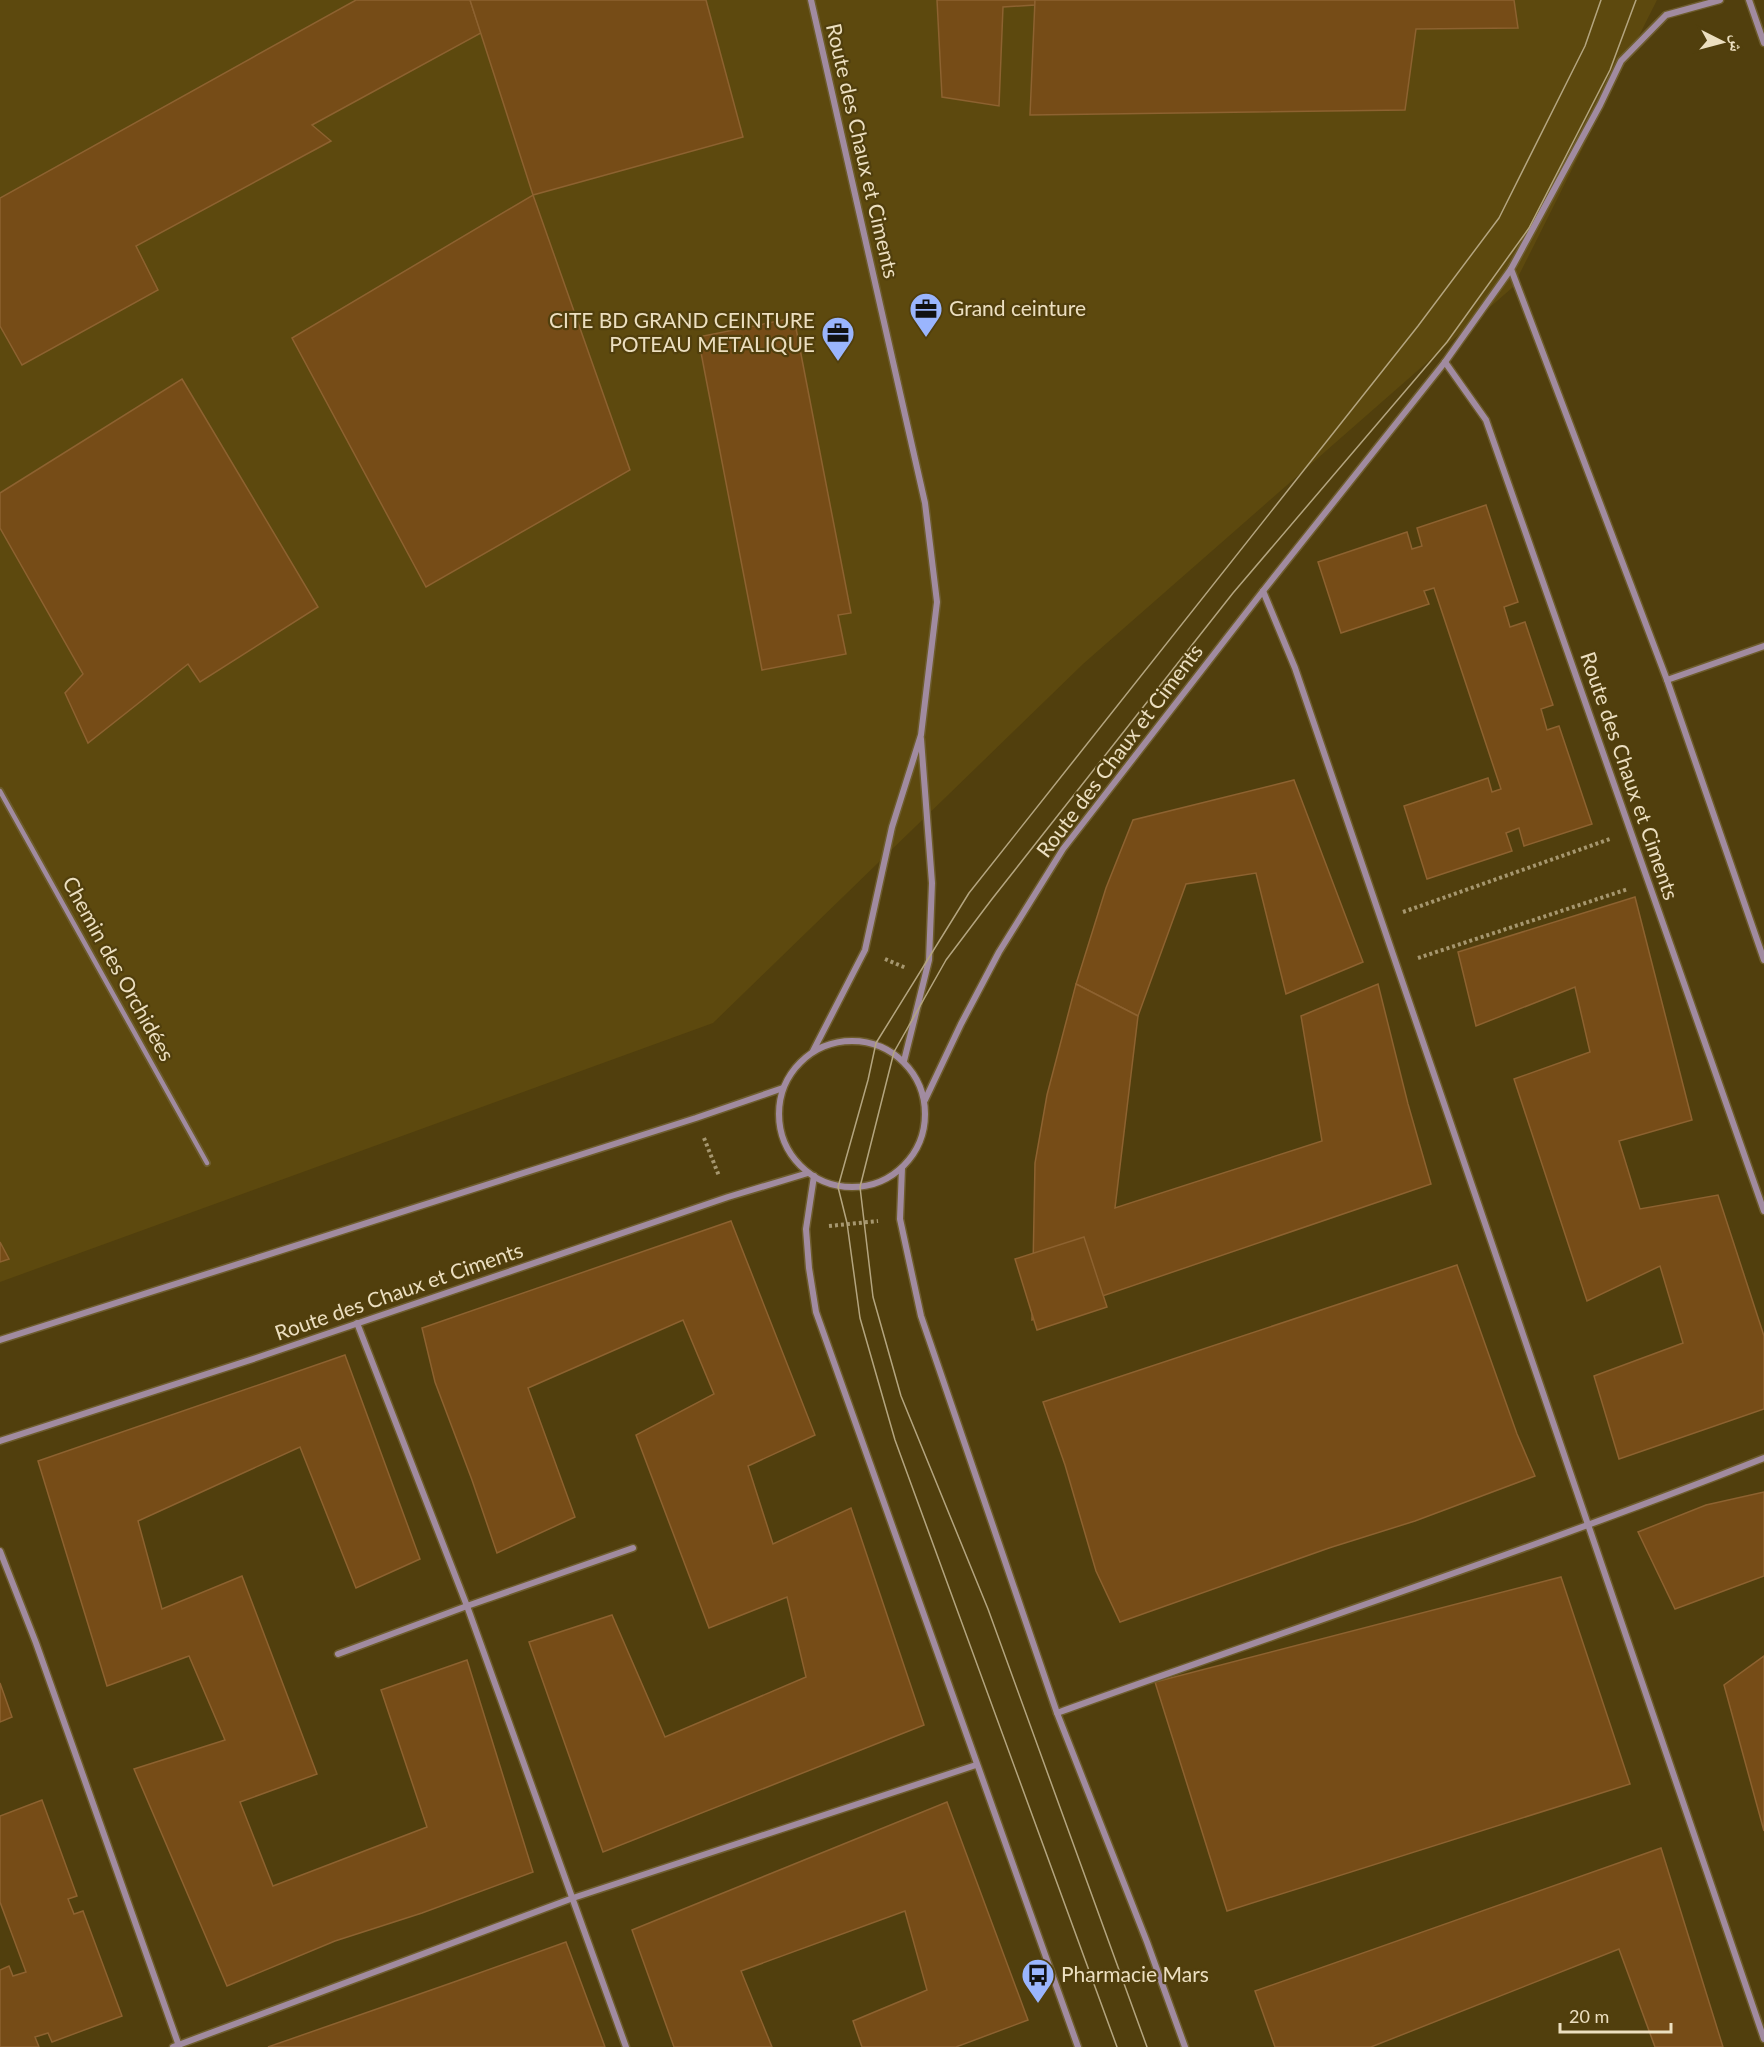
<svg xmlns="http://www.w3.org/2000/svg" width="1764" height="2047" font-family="Lato,'Noto Naskh Arabic',sans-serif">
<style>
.built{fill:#5d490e}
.building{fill:#764c17;stroke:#8d6230;stroke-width:1.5}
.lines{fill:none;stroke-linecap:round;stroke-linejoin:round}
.service-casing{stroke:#6d5c2d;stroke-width:8}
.minor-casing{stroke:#6d5c2d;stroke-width:9}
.path{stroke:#a6976f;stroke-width:4;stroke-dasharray:3 3;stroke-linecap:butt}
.service{stroke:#a18ba0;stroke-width:4.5}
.minor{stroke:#a18ba0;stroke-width:6}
.tram{stroke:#b4a57f;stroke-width:1.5}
.labels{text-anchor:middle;stroke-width:4.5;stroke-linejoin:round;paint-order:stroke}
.street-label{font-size:21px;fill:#ecdfc0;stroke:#513f0d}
.poi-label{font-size:21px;fill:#ecdfc0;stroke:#513f0d;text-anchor:start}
</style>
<rect width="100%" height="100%" fill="#513f0d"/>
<polygon class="built" points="0,0 1657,0 1513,287 1083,664 713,1023 0,1282"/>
<g class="building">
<polygon points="356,0 470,0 481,33 312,125 331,141 136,246 158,290 22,365 0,326 0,198"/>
<polygon points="470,0 706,0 743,137 533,195"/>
<polygon points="937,0 1035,0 1035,5 1003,7 999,106 942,97"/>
<polygon points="1035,0 1514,0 1518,28 1416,29 1405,110 1030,115"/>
<polygon points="533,195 630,470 426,587 292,338"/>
<polygon points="794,318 851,613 838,615 846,654 762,670 698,337"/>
<polygon points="182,379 318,607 200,682 188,664 88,743 65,693 83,674 0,528 0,493"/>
<polygon points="1486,505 1518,602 1504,607 1510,627 1525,622 1553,705 1541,709 1547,730 1559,726 1592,824 1524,846 1519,828 1506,833 1512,851 1427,879 1404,806 1488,778 1492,792 1501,789 1434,588 1424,591 1429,604 1341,633 1318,562 1407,532 1412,549 1422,546 1417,528"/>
<polygon points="1294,780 1363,962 1286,994 1256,873 1186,884 1138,1016 1076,984 1106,888 1133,820"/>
<polygon points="1635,897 1692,1120 1619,1141 1640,1209 1718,1195 1764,1336 1764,1409 1619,1459 1594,1376 1683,1343 1660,1266 1587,1301 1514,1079 1590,1052 1575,987 1476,1026 1458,952"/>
<polygon points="1076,984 1138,1016 1115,1208 1322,1141 1301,1016 1378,984 1408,1104 1431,1184 1032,1320 1035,1163 1047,1095"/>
<polygon points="731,1221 815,1435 748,1466 773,1544 851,1508 924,1725 603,1852 529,1642 612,1615 665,1737 806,1677 787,1597 709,1628 636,1435 714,1394 683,1320 528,1388 575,1517 497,1553 472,1480 435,1382 422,1328"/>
<polygon points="1084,1237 1107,1307 1037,1330 1015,1259"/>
<polygon points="0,1242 9,1259 0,1262"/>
<polygon points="1457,1265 1517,1434 1535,1476 1415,1521 1329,1548 1120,1622 1096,1571 1065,1465 1043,1402"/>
<polygon points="345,1355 420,1559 356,1588 300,1447 138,1521 162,1609 242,1576 317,1774 240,1802 273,1886 427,1827 381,1690 467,1660 533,1872 422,1913 335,1941 227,1986 134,1769 225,1740 189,1656 107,1686 38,1461"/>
<polygon points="1764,1492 1764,1576 1675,1609 1638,1532 1706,1505"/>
<polygon points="1561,1577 1630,1784 1227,1911 1155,1682"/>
<polygon points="1764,1656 1764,1831 1724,1685"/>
<polygon points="0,1683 12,1717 0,1722"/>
<polygon points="42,1800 77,1896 68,1899 74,1914 83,1911 122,2016 52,2042 48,2033 35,2037 39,2047 0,2047 0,1970 9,1966 13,1976 26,1972 0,1902 0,1816"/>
<polygon points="947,1802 1028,2020 956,2047 862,2047 853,2021 927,1990 905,1911 741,1971 772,2047 674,2047 632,1930"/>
<polygon points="1661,1848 1723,2047 1655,2047 1619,1949 1371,2047 1275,2047 1255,1991"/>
<polygon points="566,1942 605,2047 268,2047 454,1982"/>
</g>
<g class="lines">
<defs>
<polyline id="service" points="0,791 207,1163"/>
<g id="minor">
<polyline points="811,0 925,503 937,602 921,735 892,827 865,950 813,1051"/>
<polyline points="1749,0 1764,43"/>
<polyline points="1511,269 1667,680 1764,960"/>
<polyline points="1445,362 1486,420 1764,1211"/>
<polyline points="1263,591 1295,668 1764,2039"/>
<polyline points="1667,680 1764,646"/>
<circle cx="852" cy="1114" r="73"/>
<polyline points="904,1061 929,960 932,883 921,739"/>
<polyline points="925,1100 961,1024 999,952 1063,849 1263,591 1445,362 1511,269 1600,105 1621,61 1666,15 1720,0"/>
<polyline points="902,1168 900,1219 921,1316 1057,1713 1147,1942 1185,2047"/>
<polyline points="814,1176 806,1229 809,1268 816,1312 1078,2047"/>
<polyline points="357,1323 467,1606 626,2047"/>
<polyline points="0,1340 696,1118 783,1088"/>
<polyline points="0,1441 256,1358 728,1197 808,1173"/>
<polyline points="0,1551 36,1643 179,2046"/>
<polyline points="338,1654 467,1606 633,1548"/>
<path d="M1057 1713C1293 1628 1531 1550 1764 1458"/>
<polyline points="173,2047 573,1898 976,1765"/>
</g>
</defs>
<use href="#service" class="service-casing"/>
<use href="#minor" class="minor-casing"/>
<g class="path">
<polyline points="1403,912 1610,839"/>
<polyline points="1418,958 1628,889"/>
<polyline points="885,959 906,968"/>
<polyline points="704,1138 719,1176"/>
<polyline points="829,1226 878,1221"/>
</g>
<use href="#service" class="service"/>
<use href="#minor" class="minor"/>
<g class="tram">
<polyline points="1117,2047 895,1440 860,1318 847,1223 838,1187 868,1080 876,1043 969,893 1418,326 1499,218 1585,46 1601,0"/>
<polyline points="1147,2047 988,1609 901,1396 873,1297 860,1187 894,1052 946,960 992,899 1233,593 1447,342 1529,228 1610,70 1636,0"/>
</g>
</g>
<defs>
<symbol id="office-pin" viewBox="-11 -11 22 30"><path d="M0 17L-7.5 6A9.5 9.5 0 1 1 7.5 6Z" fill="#9ab5fd" stroke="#513f0d"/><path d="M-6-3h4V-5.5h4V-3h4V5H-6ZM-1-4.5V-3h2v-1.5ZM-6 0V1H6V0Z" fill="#111"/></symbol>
<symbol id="bus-pin" viewBox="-11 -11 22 30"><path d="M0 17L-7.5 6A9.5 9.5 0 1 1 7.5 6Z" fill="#9ab5fd" stroke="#513f0d"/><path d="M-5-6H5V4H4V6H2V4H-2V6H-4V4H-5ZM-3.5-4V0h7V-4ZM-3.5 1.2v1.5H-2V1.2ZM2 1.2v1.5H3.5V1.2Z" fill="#111"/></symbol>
</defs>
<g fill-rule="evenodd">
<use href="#office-pin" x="907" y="290" width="38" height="52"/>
<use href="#office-pin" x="819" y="314" width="38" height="52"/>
<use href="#bus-pin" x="1019" y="1956" width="38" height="52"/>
</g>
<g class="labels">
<g class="street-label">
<text transform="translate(862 151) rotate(77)" y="7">Route des Chaux et Ciments</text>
<text transform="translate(1120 751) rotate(-53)" y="7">Route des Chaux et Ciments</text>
<text transform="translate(1629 776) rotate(71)" y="7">Route des Chaux et Ciments</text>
<text transform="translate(118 969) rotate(61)" y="7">Chemin des Orchidées</text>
<text transform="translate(399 1292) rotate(-19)" y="7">Route des Chaux et Ciments</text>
</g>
<g class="poi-label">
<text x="949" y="316">Grand ceinture</text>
<text x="815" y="328" text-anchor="end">CITE BD GRAND CEINTURE<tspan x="815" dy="24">POTEAU METALIQUE</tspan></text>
<text x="1061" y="1982">Pharmacie Mars</text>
</g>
</g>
<g transform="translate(1722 42) rotate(96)" stroke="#513f0d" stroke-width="4.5" paint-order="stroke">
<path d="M0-4.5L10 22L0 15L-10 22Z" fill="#ecdfc0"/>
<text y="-9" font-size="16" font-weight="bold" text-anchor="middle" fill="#ecdfc0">ش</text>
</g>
<path d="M1560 2023v9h111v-9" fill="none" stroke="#ecdfc0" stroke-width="3"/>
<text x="1569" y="2023" font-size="18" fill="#ecdfc0" stroke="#513f0d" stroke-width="4.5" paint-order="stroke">20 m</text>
</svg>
